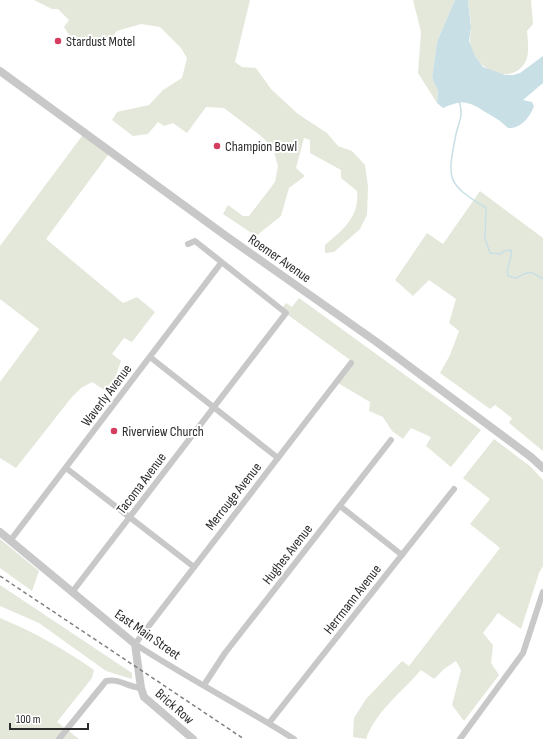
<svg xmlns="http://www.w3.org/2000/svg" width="543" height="739" font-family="'Sofia Sans Condensed',sans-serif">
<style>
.green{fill:#e4e8da}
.water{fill:#c8dfe6}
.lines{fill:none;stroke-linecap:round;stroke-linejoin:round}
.stream{stroke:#c8dfe6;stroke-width:1.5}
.minor{stroke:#c8c8c8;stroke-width:6}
.tertiary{stroke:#c8c8c8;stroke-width:8}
.rail{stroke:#808080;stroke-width:1.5;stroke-dasharray:4 3;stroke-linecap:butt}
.poi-dot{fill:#d33d5f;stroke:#fff;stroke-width:1.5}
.labels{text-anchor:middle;stroke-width:4;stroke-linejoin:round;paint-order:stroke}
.poi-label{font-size:14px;fill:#2b2b2b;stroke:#fff;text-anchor:start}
.street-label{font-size:14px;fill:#2b2b2b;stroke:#fff}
</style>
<rect width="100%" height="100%" fill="#fff"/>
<g class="green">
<path d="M34 0H250L235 62 242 67 256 68 271 89 298 114 327 133 338 146 352 151 365 165 368 186 367 215 360 229 334 252 325 253V245C342 231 360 217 357 191L341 178V170L310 153V140L304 138 296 168 305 176 289 188 281 216 256 236 223 214 228 205 243 216H249L275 182 278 166 273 148 261 136 224 108 206 107 187 133 173 123 164 126 158 122 148 134 133 136 112 120 117 112 149 105 163 90 182 78 187 58 181 48 160 27 141 24 117 31 107 43 88 47 76 45 64 27 69 20 58 9H52Z"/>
<polygon points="413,0 455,0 437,42 432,78 438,91 437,103 418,73 421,32"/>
<path d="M468 0H531L533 24 527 31C528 41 530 56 524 64 511 83 483 73 474 54 468 43 470 39 471 28 471 19 469 9 468 0Z"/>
<polygon points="85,132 111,151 46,239 123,303 137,297 155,312 132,342 124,338 112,354 121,361 116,375 122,383 112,395 92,382 81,388 71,398 16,468 0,458 0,382 39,329 0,299 0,246"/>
<polygon points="480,191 543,238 543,451 509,423 512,418 495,405 490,409 440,373 450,355 459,331 449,323 456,299 429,280 413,296 395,280 427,233 443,244"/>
<polygon points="299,298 481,430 451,467 426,446 431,437 411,428 403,439 392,431 383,417 369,411 370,402 338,383 353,362 281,310 286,303 292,307"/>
<path d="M494 439 531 467 543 480V566L539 573 521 629 498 613 483 633 493 645 491 663 499 675 464 721 452 705 461 670 456 661 444 669 434 679 421 670C402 692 376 711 366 739L353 737 354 718 366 699 402 661 409 666 500 548 470 524 490 499 463 478Z"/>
<polygon points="0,539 39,571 32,591 0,568"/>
<polygon points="0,585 132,673 132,679 106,671 39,623 0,606"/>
<path d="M0 618C34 632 64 649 94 670L92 678 57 722 79 739H0Z"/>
</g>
<path class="water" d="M455 0H468L471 27 469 41 475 56 483 67 505 75H513L520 73 543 56V83L523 100 532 102 534 106C530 117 521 129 508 128 500 120 492 116 482 110 466 100 460 101 443 108L437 103 438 91 432 78 437 42Z"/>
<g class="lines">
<path class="stream" d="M459 101C464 116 459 121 456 134 447 180 446 183 486 208L485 238 490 253 501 254 504 251 511 250C513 260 505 266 508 276L516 278C530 271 529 270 543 279"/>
<g class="minor">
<polyline points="150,357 278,458"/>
<polyline points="66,468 194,567"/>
<polyline points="340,506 402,555"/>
<polyline points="10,541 221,263"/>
<polyline points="73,591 286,313 195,241 188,244"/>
<polyline points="204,685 225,653 391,440"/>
<polyline points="269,723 454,489"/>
<path d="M59 739 106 681C119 678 127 687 141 688"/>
<path d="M294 739C242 706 187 678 135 644L351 363"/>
<polyline points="460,739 523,653 543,592"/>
</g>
<g class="tertiary">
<polyline points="0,71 226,236 378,343 531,457 543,468"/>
<polyline points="0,532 135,644 141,688 144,697 193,739"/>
</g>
<polyline class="rail" points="0,576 244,739"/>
</g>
<g class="poi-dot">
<circle cx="58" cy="41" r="4"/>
<circle cx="217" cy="146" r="4"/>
<circle cx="114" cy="431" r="4"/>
</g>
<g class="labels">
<g class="poi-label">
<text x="66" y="46">Stardust Motel</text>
<text x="225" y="151">Champion Bowl</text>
<text x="122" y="436">Riverview Church</text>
</g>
<g class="street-label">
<text transform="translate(280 258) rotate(35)" y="5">Roemer Avenue</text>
<text transform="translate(106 395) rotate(-53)" y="5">Waverly Avenue</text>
<text transform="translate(141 483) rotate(-53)" y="5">Tacoma Avenue</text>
<text transform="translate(233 496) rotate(-52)" y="5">Merrouge Avenue</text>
<text transform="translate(287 554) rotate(-52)" y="5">Hughes Avenue</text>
<text transform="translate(352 599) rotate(-52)" y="5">Herrmann Avenue</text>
<text transform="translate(148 634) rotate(35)" y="5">East Main Street</text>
<text transform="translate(175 706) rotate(41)" y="5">Brick Row</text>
</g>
</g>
<path d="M10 723v6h78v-6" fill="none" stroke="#2b2b2b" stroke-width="2"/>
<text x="16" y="723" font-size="12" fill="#2b2b2b" stroke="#ffffff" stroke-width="3" paint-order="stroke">100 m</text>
</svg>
